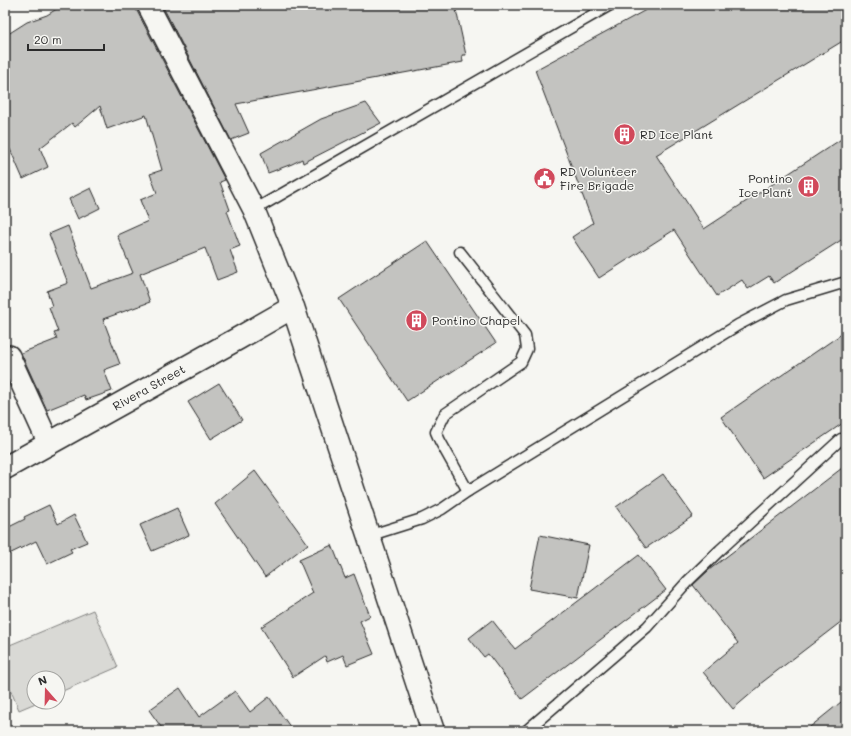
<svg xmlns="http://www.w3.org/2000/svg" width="851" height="736" font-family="Mali,sans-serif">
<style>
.green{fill:#d9d9d5;stroke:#828280}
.building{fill:#c3c3c0;stroke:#2b2b2b}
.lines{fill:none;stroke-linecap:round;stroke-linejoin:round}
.lane-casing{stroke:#2b2b2b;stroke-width:13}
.street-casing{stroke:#2b2b2b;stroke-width:24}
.secondary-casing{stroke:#2b2b2b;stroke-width:25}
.lane{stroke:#f6f6f2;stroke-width:10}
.street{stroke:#f6f6f2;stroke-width:21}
.secondary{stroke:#f6f6f2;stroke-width:22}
.labels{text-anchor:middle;stroke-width:3;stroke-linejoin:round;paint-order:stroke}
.poi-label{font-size:12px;fill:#2b2b2b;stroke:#f6f6f2;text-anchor:start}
.street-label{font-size:12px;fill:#2b2b2b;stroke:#f6f6f2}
</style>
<rect width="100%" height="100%" fill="#f6f6f2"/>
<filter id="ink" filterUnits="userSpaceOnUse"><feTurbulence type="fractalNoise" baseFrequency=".025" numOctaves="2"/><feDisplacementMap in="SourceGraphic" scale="8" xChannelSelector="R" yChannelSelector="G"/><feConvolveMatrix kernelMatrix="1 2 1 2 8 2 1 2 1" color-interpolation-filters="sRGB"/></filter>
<g filter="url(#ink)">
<polygon class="green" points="93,610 118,667 58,693 58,678 34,678 34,702 38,702 19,710 5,677 5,647"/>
<g class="building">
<polygon points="63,5 136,5 137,11 225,180 220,182 230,210 227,211 240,246 230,250 238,272 217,280 205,248 140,274 150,302 103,319 120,364 104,370 112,391 86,400 84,395 47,410 21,353 57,339 54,333 58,332 49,307 52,306 47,291 68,283 49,234 68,226 91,288 133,273 117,235 148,221 140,200 157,193 150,174 162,170 146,115 107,129 100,106 75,127 72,123 40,148 48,167 23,179 10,149 5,151 5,36 27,22 47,15"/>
<polygon points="162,5 455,5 466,55 462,55 463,62 236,104 249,133 231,140"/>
<polygon points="655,5 846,5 846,39 656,155 704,229 846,136 846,237 774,283 769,276 748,289 742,280 717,296 674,230 599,278 572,237 593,223 535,70"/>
<polygon points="366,103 381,123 303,163 302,159 292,164 268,173 261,153 321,119"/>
<polygon points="91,188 100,208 78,219 69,199"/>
<polygon points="427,241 496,343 407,401 339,299"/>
<polygon points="846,331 846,421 763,478 721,417"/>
<polygon points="219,383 242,420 211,439 188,402"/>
<polygon points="846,465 846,618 760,684 761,685 733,709 703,672 738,643 693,585 709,570"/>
<polygon points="255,471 308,544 265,577 215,504"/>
<polygon points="663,474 693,516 646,548 616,507"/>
<polygon points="49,505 58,524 74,515 87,542 70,549 72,552 47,564 36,541 5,556 5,529 25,519 24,517"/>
<polygon points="177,508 189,535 152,551 140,525"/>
<polygon points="540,535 589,545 578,598 529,589"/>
<polygon points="332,545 345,578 354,574 370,616 360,621 374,654 347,665 343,655 327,662 325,656 293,677 261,627 313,593 299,560"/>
<polygon points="639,555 666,590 522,699 488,654 484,657 469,638 492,620 515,649"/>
<polygon points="180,688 199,717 235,691 250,712 269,697 293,731 164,731 149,710"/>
<polygon points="846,698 846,731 805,731"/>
</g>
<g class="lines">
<defs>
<g id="lane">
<polyline points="254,210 610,5"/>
<polyline points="460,252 525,335 527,349 521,362 445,414 436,432 440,441 468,491"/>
<polyline points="368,536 422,519 442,509 468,491 738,325 786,300 846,282"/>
<polyline points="526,731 647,627 687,582 720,550 841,439"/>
</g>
<g id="street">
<polyline points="148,5 254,210 293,307"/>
<polyline points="9,356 49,444"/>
</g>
<g id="secondary">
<path id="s1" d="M5 468 239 338 293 307 433 731"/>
</g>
</defs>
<use href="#lane" class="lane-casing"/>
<use href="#street" class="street-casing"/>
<use href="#secondary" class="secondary-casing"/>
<use href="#lane" class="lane"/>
<use href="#street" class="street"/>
<use href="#secondary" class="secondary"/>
</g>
</g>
<defs>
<symbol id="building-disc" viewBox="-11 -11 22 22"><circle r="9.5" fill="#d1495b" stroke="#f6f6f2"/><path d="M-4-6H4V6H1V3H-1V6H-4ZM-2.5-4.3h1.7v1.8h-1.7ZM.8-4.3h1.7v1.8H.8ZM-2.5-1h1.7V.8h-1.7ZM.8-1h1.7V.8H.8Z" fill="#fff"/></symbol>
<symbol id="civic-disc" viewBox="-11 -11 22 22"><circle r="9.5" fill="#d1495b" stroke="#f6f6f2"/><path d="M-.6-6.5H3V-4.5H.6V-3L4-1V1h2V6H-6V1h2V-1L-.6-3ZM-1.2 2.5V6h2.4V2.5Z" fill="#fff"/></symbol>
</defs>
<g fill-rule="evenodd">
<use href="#building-disc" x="612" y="122" width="25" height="25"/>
<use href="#civic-disc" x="532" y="166" width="25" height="25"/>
<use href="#building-disc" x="796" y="174" width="25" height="25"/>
<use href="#building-disc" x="404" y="308" width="25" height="25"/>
</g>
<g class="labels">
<g class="poi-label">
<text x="640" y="139">RD Ice Plant</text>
<text x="560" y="176">RD Volunteer<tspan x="560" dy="14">Fire Brigade</tspan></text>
<text x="792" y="183" text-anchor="end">Pontino<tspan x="792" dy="14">Ice Plant</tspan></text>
<text x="432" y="325">Pontino Chapel</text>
</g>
<g class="street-label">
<text dy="4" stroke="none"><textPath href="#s1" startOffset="165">Rivera Street</textPath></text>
</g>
</g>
<rect width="851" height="736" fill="none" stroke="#f6f6f2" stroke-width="20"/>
<rect x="10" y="10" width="831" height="716" fill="none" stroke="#2b2b2b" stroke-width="1.5" filter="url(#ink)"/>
<g transform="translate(46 690) rotate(340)"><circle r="19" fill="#f6f6f2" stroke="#a5a5a2"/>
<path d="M0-3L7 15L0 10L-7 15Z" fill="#d1495b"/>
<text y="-6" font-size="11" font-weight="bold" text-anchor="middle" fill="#2b2b2b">N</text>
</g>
<path d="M28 44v6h76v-6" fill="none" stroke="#2b2b2b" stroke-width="2"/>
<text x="34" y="44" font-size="12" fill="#2b2b2b" stroke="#f6f6f2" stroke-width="3" paint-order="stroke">20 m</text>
</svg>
